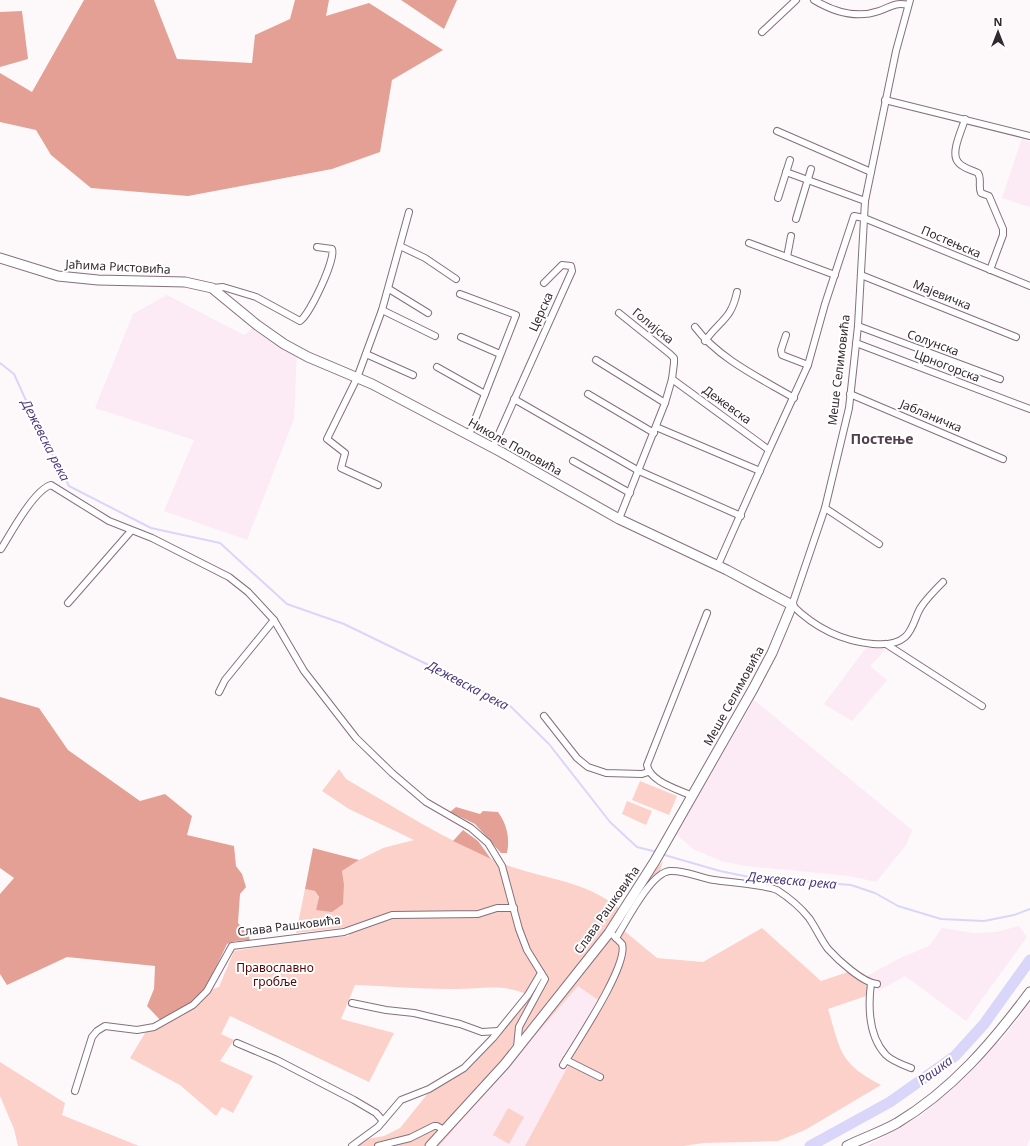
<svg xmlns="http://www.w3.org/2000/svg" width="1030" height="1146" font-family="'Noto Sans',sans-serif">
<style>
.built{fill:#fceaf5}
.green{fill:#fcd1ca}
.forest{fill:#e4a095}
.lines{fill:none;stroke-linecap:round;stroke-linejoin:round}
.stream{stroke:#dad6fa;stroke-width:2}
.river{stroke:#dad6fa;stroke-width:11}
.street-casing{stroke:#84707d;stroke-width:8}
.secondary-casing{stroke:#84707d;stroke-width:11}
.street{stroke:#fff;stroke-width:6}
.secondary{stroke:#fff;stroke-width:9}
.labels{text-anchor:middle;stroke-width:4;stroke-linejoin:round;paint-order:stroke}
.street-label{font-size:12px;fill:#332a30;stroke:#fff}
.park-label{font-size:12px;fill:#570503;stroke:#fff}
.water-label{font-size:13px;font-style:italic;fill:#4b3b81;stroke:#fff}
.quarter-label{font-size:14px;font-weight:bold;fill:#513f4b;stroke:#fff}
</style>
<rect width="100%" height="100%" fill="#fdf9fb"/>
<g class="built">
<polygon points="1022,138 1030,142 1030,207 1002,198"/>
<polygon points="167,295 244,335 257,325 297,352 294,419 247,540 164,511 194,440 95,408 133,314"/>
<polygon points="866,648 887,648 870,666 887,680 852,721 824,704"/>
<polygon points="754,700 912,830 906,845 876,882 850,876 746,866 721,861 693,849 676,834"/>
<polygon points="1019,926 1027,937 966,1021 905,976 878,991 867,976 900,958 929,946 942,928 973,933 996,932"/>
<polygon points="578,986 598,999 562,1063 568,1066 525,1146 439,1146"/>
<polygon points="1030,1003 1030,1138 1027,1146 867,1146 922,1115 1000,1033 998,1044"/>
</g>
<g class="green">
<path d="M339 769 346 779C396 808 445 840 499 862 541 880 582 878 620 909L663 861 659 875 622 929 657 958 703 962 762 928 821 981 848 972 868 987 866 996 828 1009C841 1052 839 1063 881 1085L805 1130 778 1141 704 1143 683 1146H525L568 1066 562 1063 598 1000 578 986 439 1146H348L357 1137 361 1140 384 1136 400 1128 433 1087 460 1071 528 995C500 982 479 990 450 989 418 989 387 986 355 985L341 1019 394 1033 369 1082 230 1016 221 1034 234 1040 220 1061 253 1076 233 1113 222 1107 216 1116 180 1085 130 1058 148 1028 207 991 219 987 234 951 298 940 349 936 350 927 296 933 305 889 315 891 319 898 316 910 344 884 342 871 359 860 383 848 414 840 349 809 322 791Z"/>
<polygon points="640,781 677,796 669,815 632,800"/>
<polygon points="627,801 652,811 646,825 622,814"/>
<polygon points="0,1062 65,1103 62,1115 139,1146 18,1146 14,1129 0,1096"/>
<polygon points="508,1108 524,1117 509,1144 493,1135"/>
</g>
<g class="forest">
<polygon points="84,0 154,0 177,59 252,63 255,35 290,19 295,0 329,0 326,16 369,3 443,50 392,80 380,152 332,169 188,196 91,188 51,155 36,130 0,122 0,73 32,92"/>
<polygon points="401,0 457,0 444,29"/>
<polygon points="22,11 28,59 0,67 0,12"/>
<polygon points="0,697 39,708 68,750 140,801 165,794 192,816 187,835 234,846 236,866 242,874 246,887 240,894 238,923 248,935 250,940 235,941 227,944 205,990 193,1002 161,1021 147,1006 154,989 155,966 67,957 7,985 0,974 0,894 14,878 0,868"/>
<path d="M456 807 480 814 483 811 498 812C507 824 510 839 507 853H501L475 824 450 812Z"/>
<polygon points="463,830 478,841 491,859 453,841"/>
<polygon points="313,848 359,860 342,871 344,884 343,904 332,912 316,910 319,897 315,891 305,889"/>
</g>
<g class="lines">
<g class="stream">
<polyline points="0,363 14,374 38,427 69,486 151,528 220,543 287,604 344,624 507,703 549,744 610,822 637,847 657,852"/>
<polyline points="661,854 720,871 749,877 851,885 875,893 898,906 941,919 984,921 1014,915 1030,909"/>
</g>
<polyline class="river" points="810,1146 890,1102 955,1056 984,1024 1030,960"/>
<defs>
<g id="street">
<path d="M814 0C834 12 856 19 879 11 891 7 894 2 908 5"/>
<path d="M910 0 896 51 865 201 858 326 849 408 825 508 792 605C815 628 841 641 873 644 884 645 897 644 905 637 914 629 915 616 921 607 927 598 935 590 943 582"/>
<polyline points="762,32 796,0"/>
<polyline points="885,100 1030,136"/>
<path d="M965 119C962 130 950 153 958 162 962 168 972 170 978 173 982 179 978 186 981 193L989 196 1003 229V235L990 270"/>
<polyline points="777,131 871,172"/>
<polyline points="786,172 865,201"/>
<polyline points="778,198 790,160"/>
<polyline points="796,219 811,169"/>
<polyline points="749,243 835,275"/>
<polyline points="400,246 425,258 456,279"/>
<polyline points="787,257 791,236"/>
<polyline points="861,275 1016,337"/>
<path d="M212 288 223 287 256 297 300 321C310 314 336 259 332 249L317 247"/>
<polyline points="389,289 428,313"/>
<polyline points="460,294 516,315 469,435"/>
<polyline points="382,310 435,336"/>
<polyline points="858,326 1000,379"/>
<path d="M695 327C719 359 760 378 794 398"/>
<polyline points="786,335 781,350 782,355 808,365"/>
<polyline points="461,337 500,354"/>
<path d="M705 341C720 320 731 320 737 292"/>
<polyline points="856,343 1030,409"/>
<polyline points="366,354 413,375"/>
<polyline points="596,360 665,403"/>
<polyline points="437,367 485,394"/>
<polyline points="672,379 769,450 718,565"/>
<polyline points="588,394 654,433"/>
<polyline points="850,394 1003,459"/>
<polyline points="514,399 639,471 741,516"/>
<polyline points="656,427 760,471"/>
<polyline points="493,447 572,271 571,266 562,265 544,283"/>
<polyline points="769,450 808,365 825,304 854,216 864,218 1030,286"/>
<polyline points="573,461 630,493"/>
<polyline points="378,485 341,468 345,453 327,439 357,378 382,310 409,212"/>
<polyline points="825,508 879,544"/>
<polyline points="619,519 665,403 672,379 674,363 674,358 670,354 619,313"/>
<path d="M1 549C11 533 34 490 51 485L109 521 152 538 229 577 248 592 274 620 304 671 356 738 392 773 426 802 471 828 488 843 502 866 519 929 527 950 545 979 519 1027 517 1047"/>
<polyline points="68,603 131,531"/>
<polyline points="886,644 982,706"/>
<polyline points="219,692 225,680 274,620"/>
<polyline points="544,716 577,758 588,767 606,773 642,774 648,772"/>
<path d="M692 796C678 789 650 782 647 765L707 613"/>
<path d="M616 938C626 922 651 872 670 871 685 870 700 878 714 880 728 882 767 885 777 890 788 897 801 908 809 918 816 928 821 940 828 949 838 960 863 983 877 984"/>
<path d="M871 983C868 1007 868 1036 886 1055 892 1061 903 1065 911 1068"/>
<polyline points="352,1003 386,1010 414,1013 460,1024 482,1032 498,1031"/>
<polyline points="237,1043 277,1060 354,1100 376,1113 383,1121"/>
<polyline points="566,1060 600,1077"/>
<path d="M563 1065C576 1043 629 965 622 944L614 936"/>
<polyline points="75,1091 92,1037 97,1031 105,1026 137,1030 154,1027 193,1005 207,991 232,946 344,932 392,915 478,914 497,908 514,908"/>
<polyline points="352,1146 378,1127 401,1100 429,1089 464,1068 493,1038 528,995 541,973"/>
<polyline points="378,1146 410,1138 434,1126 437,1126 444,1130"/>
</g>
<g id="secondary">
<polyline points="0,258 58,276 98,280 185,282 212,288 257,325 284,344 308,357 372,384 501,452 619,519 727,570 792,605 772,653 753,689 655,861 609,933 505,1064 430,1146"/>
<path d="M847 1146C863 1138 881 1132 897 1123 952 1090 992 1043 1030 992"/>
</g>
</defs>
<use href="#street" class="street-casing"/>
<use href="#secondary" class="secondary-casing"/>
<use href="#street" class="street"/>
<use href="#secondary" class="secondary"/>
</g>
<g class="labels">
<g class="street-label">
<text transform="translate(951 242) rotate(23)" y="4">Постењска</text>
<text transform="translate(118 267) rotate(3)" y="4">Јаћима Ристовића</text>
<text transform="translate(942 295) rotate(22)" y="4">Мајевичка</text>
<text transform="translate(541 312) rotate(-66)" y="4">Церска</text>
<text transform="translate(653 326) rotate(39)" y="4">Голијска</text>
<text transform="translate(933 343) rotate(20)" y="4">Солунска</text>
<text transform="translate(947 366) rotate(21)" y="4">Црногорска</text>
<text transform="translate(839 370) rotate(-83)" y="4">Меше Селимовића</text>
<text transform="translate(727 405) rotate(36)" y="4">Дежевска</text>
<text transform="translate(931 416) rotate(23)" y="4">Јабланичка</text>
<text transform="translate(515 447) rotate(29)" y="4">Николе Поповића</text>
<text transform="translate(734 696) rotate(-61)" y="4">Меше Селимовића</text>
<text transform="translate(607 910) rotate(-55)" y="4">Слава Рашковића</text>
<text transform="translate(289 926) rotate(-7)" y="4">Слава Рашковића</text>
</g>
<g class="park-label">
<text x="275" y="972">Православно<tspan x="275" dy="14">гробље</tspan></text>
</g>
<g class="water-label">
<text transform="translate(46 440) rotate(63)" y="5">Дежевска река</text>
<text transform="translate(468 685) rotate(28)" y="5">Дежевска река</text>
<text transform="translate(792 880) rotate(5)" y="5">Дежевска река</text>
<text transform="translate(935 1070) rotate(-36)" y="5">Рашка</text>
</g>
<g class="quarter-label">
<text x="882" y="444">Постење</text>
</g>
</g>
<g transform="translate(998 32)" stroke="#ffffff" stroke-width="3" paint-order="stroke">
<path d="M0-3L7 15L0 10L-7 15Z" fill="#332a30"/>
<text y="-6" font-size="11" font-weight="bold" text-anchor="middle" fill="#332a30">N</text>
</g>
</svg>
